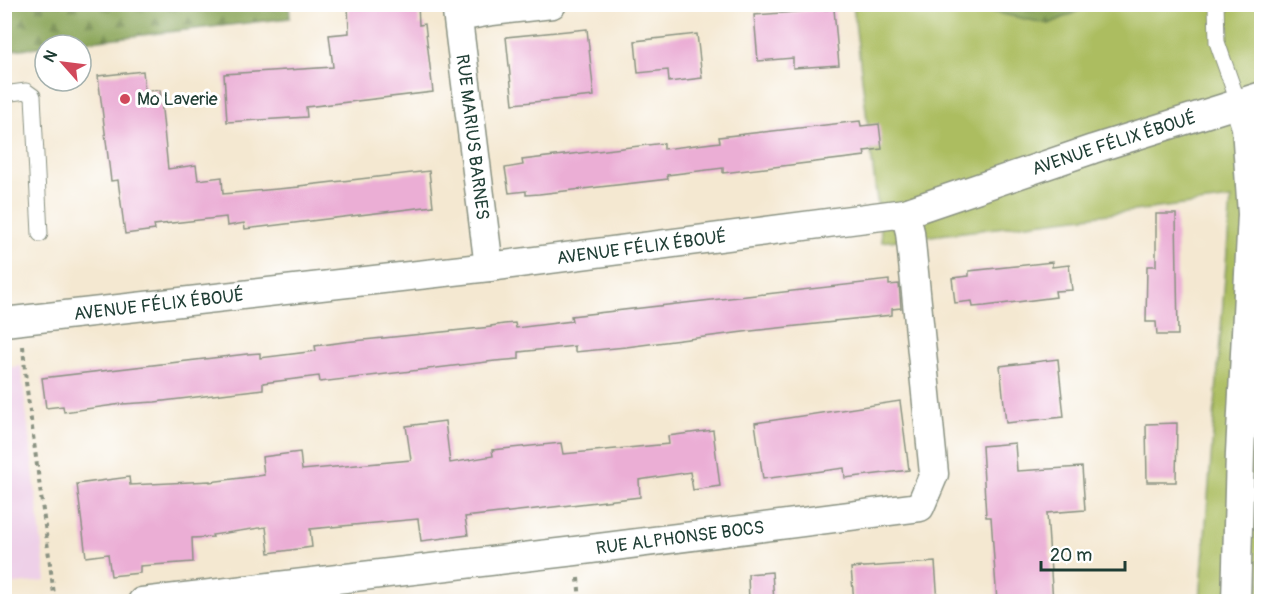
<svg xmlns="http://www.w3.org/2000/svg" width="1266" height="606" font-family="Pangolin,sans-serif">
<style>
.built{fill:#eed0e8}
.green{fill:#acbd60;stroke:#667d4a;stroke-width:1.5}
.forest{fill:url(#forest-firs);stroke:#547045;stroke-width:1.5}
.building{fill:#ebaed5}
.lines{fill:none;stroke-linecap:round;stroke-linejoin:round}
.service-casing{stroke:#8a9282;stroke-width:17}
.minor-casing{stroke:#8a9282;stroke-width:31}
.path{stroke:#8a9282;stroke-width:4;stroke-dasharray:4.5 4.5;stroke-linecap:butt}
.service{stroke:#fff;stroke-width:15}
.minor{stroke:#fff;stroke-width:28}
.poi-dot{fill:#d1495b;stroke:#fff;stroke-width:2}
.labels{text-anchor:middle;stroke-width:6;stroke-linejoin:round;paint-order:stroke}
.poi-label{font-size:18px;fill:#1f3d34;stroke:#fff;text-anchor:start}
.street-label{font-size:18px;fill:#1f3d34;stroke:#fff}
</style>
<defs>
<pattern id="forest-firs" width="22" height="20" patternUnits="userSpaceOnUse" patternTransform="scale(1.5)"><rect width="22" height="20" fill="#89a456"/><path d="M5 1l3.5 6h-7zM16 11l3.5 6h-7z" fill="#6f8748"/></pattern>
</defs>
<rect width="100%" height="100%" fill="#fff"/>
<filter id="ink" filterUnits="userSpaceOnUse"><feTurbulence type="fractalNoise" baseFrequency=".0167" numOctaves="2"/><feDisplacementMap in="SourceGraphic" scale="12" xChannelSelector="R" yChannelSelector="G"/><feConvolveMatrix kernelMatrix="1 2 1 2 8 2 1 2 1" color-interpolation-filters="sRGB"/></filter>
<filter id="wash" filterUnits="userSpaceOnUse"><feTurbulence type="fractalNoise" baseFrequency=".008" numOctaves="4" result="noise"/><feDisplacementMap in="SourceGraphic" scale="24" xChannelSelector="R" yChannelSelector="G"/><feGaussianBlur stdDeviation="1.35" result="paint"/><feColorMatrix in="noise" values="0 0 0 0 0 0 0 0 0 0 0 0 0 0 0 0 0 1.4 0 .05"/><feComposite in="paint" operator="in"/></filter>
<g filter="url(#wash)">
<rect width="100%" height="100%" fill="#f4e8d1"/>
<polygon class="built" points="21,366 46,581 5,585 5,368"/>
<polygon class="green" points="853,5 961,5 1049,24 1091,5 1261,5 1261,601 1200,601 1231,199 882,242"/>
<g class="forest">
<polygon points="289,4 290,18 55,45 45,45 45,46 5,51 5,5"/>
<polygon points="961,5 1091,5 1049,24"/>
</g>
<g id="blocks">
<g class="building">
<polygon points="348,4 418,4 419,25 425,24 433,92 306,107 307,117 227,122 224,74 333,67 329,35 349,33"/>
<polygon points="834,9 839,65 793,68 793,58 758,61 754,15"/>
<polygon points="587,29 594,96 513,104 506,37"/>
<polygon points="697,34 702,78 669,82 668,70 638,73 635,41"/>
<polygon points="143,71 145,91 160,90 168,169 196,165 198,180 222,177 223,194 299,187 299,186 429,171 433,206 245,229 244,223 227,226 226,217 154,225 155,230 125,234 118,180 111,181 98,76"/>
<polygon points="860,121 861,126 879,124 882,149 864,151 865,156 723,173 723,168 667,175 668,179 539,194 526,195 526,191 509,193 505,168 523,165 522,160 664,143 664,149 720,142 719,137"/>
<polygon points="1156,214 1176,214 1178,335 1157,335 1156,322 1146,322 1147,266 1156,266"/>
<polygon points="1052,262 1052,267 1069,265 1072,290 1055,291 1056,297 985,306 973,307 972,301 955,303 952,278 969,276 969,271"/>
<polygon points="889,280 889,285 899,284 901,308 892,309 892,315 834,321 834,322 751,331 626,347 575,352 575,346 519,352 519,359 495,361 320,382 319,376 263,383 263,389 155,402 122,404 64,412 63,406 46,408 42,378 247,354 260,353 260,358 316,351 315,346 344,342 491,327 491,326 504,324 515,323 516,328 572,321 571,316"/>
<polygon points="1058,359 1064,417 1006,423 1000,366"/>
<polygon points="900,401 909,470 845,478 844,468 763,479 755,423"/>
<polygon points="445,421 450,463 493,456 492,450 561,443 563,454 669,444 668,436 713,430 720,486 693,490 690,472 639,480 640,497 465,517 468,535 421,541 418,519 310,529 312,547 269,553 266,527 212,535 213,537 192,538 193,562 140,566 140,573 111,576 108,554 86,557 77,484 129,477 130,485 210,481 210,482 264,475 262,457 300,452 302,470 411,460 406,426"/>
<polygon points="1177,423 1176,482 1147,482 1146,424"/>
<polygon points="1015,443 1017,471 1082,467 1085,510 1047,513 1053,602 997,602 991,517 986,517 982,446"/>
<polygon points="935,562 938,602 854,602 851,568"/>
<polygon points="772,572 774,602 749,602 748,574"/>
</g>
</g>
</g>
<g filter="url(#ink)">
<use href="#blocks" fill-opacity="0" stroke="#8a9282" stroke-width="1.5"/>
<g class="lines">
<defs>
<g id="service">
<polyline points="1216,4 1217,42 1238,102"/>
<polyline points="4,94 26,91 33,96 40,234"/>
</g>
<g id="minor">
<path id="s1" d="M456 4 489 267"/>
<polyline points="458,17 492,11 552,4"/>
<path id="s2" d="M4 322 489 267 905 213 1093 149 1262 96"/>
<path id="s3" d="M142 602 575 551 920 507 934 474 910 232 905 213"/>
<polyline points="1236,602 1240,453 1252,214 1246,127 1238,102"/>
</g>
</defs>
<use href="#service" class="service-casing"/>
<use href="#minor" class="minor-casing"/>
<g class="path">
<polyline points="23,346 26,382 55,602"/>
<polyline points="578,578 580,602"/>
</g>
<use href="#service" class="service"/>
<use href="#minor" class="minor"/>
</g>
</g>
<circle class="poi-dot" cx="125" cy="99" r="6"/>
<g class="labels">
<g class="poi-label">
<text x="137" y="105">Mo Laverie</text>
</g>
<g class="street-label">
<text dy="6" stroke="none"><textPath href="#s1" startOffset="134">RUE MARIUS BARNES</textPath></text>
<text dy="6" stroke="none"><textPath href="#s2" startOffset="1128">AVENUE FÉLIX ÉBOUÉ</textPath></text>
<text dy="6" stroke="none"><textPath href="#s2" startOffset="642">AVENUE FÉLIX ÉBOUÉ</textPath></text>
<text dy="6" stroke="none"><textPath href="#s2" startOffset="156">AVENUE FÉLIX ÉBOUÉ</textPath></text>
<text dy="6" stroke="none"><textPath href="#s3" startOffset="542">RUE ALPHONSE BOCS</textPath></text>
</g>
</g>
<rect width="1266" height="606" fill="none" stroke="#fff" stroke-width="24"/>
<g transform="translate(63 63) rotate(298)"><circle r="28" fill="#ffffff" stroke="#a5b1ae" stroke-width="1.5"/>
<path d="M0-4.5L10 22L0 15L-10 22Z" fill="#d1495b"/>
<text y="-9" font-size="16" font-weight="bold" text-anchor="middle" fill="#1f3d34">N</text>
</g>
<path d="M1041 561v9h84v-9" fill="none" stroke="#1f3d34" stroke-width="3"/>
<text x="1050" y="561" font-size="18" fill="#1f3d34" stroke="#ffffff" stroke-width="4.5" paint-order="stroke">20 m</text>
</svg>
